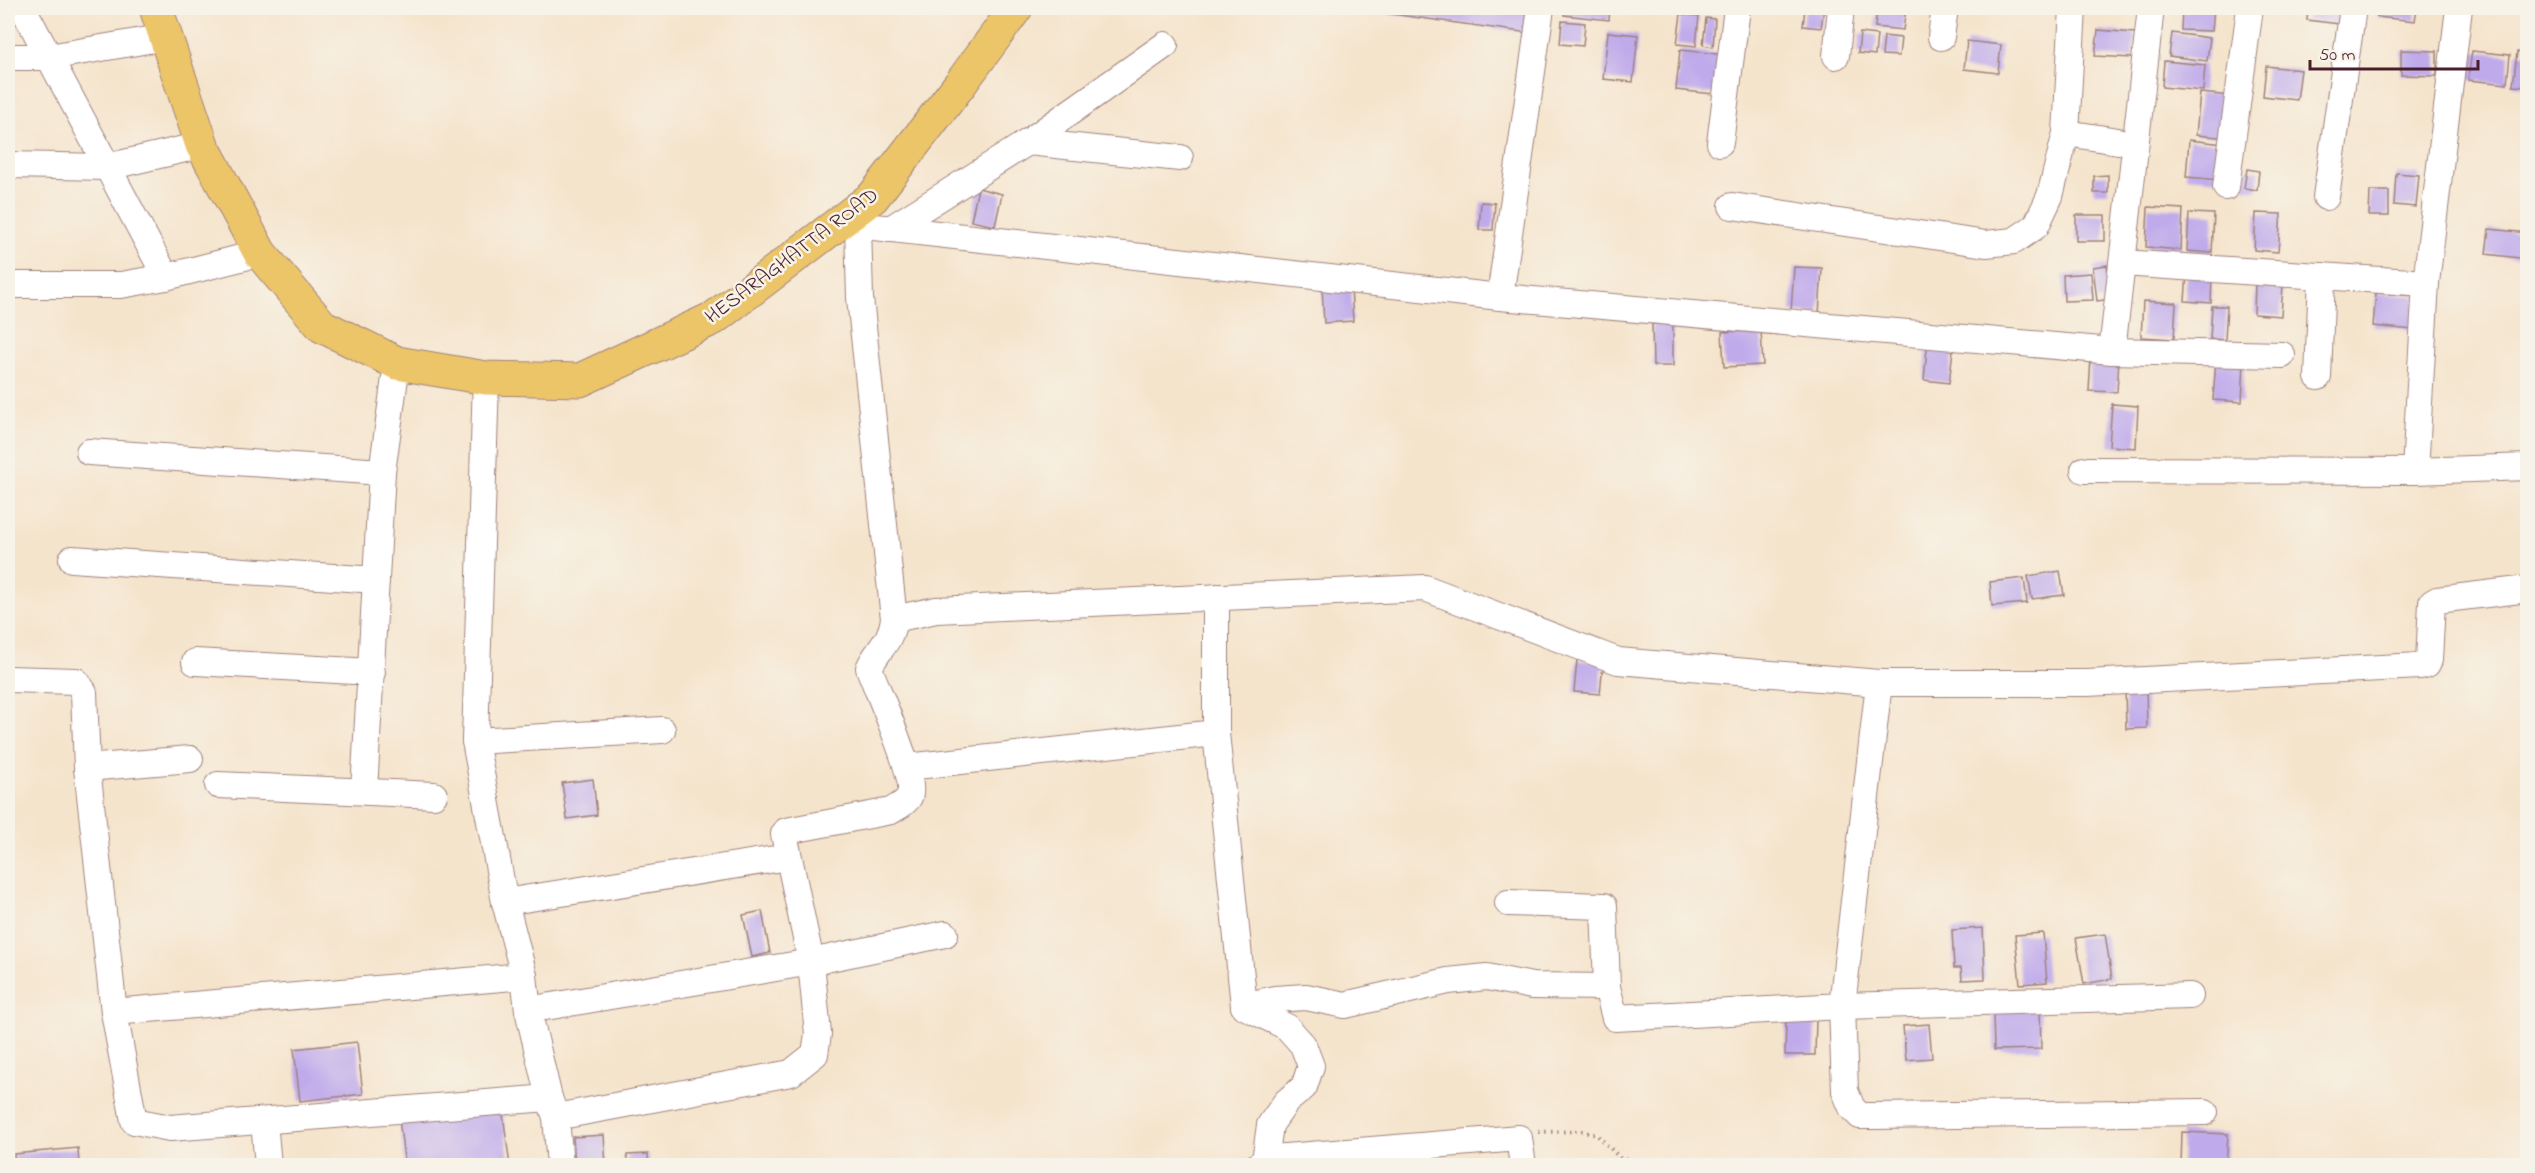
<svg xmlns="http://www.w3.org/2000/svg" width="2535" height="1173" font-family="'Indie Flower',sans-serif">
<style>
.building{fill:#bfaaeb}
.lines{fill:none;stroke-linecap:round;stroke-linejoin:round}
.street-casing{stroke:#a0827c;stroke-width:28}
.primary-casing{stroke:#a0827c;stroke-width:35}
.path{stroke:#a0827c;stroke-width:4;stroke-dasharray:1.5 4.5;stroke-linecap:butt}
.street{stroke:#fff;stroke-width:26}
.primary{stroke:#ecc569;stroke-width:33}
.labels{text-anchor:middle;stroke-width:5;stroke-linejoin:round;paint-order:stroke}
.street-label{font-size:21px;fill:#4a1f2b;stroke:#f7f3e8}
</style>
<rect width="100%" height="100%" fill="#f7f3e8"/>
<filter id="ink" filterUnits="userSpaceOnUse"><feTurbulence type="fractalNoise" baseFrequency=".0167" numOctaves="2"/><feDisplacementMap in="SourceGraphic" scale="12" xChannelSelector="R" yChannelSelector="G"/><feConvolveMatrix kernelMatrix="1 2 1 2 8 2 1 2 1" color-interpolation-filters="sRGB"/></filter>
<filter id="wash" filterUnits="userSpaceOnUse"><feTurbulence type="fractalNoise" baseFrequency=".008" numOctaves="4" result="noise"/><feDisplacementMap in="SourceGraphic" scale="24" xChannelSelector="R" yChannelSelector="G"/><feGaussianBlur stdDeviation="1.35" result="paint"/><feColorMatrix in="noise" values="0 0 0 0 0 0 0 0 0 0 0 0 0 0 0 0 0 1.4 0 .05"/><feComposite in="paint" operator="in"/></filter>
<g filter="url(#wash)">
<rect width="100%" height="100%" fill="#f5e4cc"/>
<g id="blocks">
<g class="building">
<polygon points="1348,8 1533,8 1529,33"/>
<polygon points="1565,8 1610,8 1609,20 1564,15"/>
<polygon points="1805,8 1824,8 1821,28 1803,26"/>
<polygon points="1877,8 1906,8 1903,30 1875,27"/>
<polygon points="2182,8 2214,8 2212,31 2181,30"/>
<polygon points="2308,8 2341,8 2339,24 2307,20"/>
<polygon points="2378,8 2417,8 2415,21 2377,17"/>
<polygon points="1681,14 1699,16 1696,46 1677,44"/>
<polygon points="1706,18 1715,19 1713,47 1703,45"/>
<polygon points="1562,21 1585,23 1583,46 1560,44"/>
<polygon points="2098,30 2135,33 2133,58 2095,56"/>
<polygon points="1608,32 1638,35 1633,82 1603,79"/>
<polygon points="1860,33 1877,35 1875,55 1858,53"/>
<polygon points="2172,33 2210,38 2207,61 2169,56"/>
<polygon points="1884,36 1901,38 1899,56 1882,55"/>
<polygon points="1967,41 2001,45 1998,73 1964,69"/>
<polygon points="1680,50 1727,55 1723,95 1676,90"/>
<polygon points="2401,50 2437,51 2437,76 2401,75"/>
<polygon points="2472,51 2510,55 2507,84 2468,80"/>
<polygon points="2517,52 2528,54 2528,87 2513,86"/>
<polygon points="2164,61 2205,65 2203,91 2162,87"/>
<polygon points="2266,66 2301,70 2297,100 2263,96"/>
<polygon points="2200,93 2232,96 2229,138 2196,135"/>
<polygon points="2189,140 2224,144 2221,180 2186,177"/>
<polygon points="2247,169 2259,171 2257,190 2244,188"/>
<polygon points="2396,173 2419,175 2416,207 2394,205"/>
<polygon points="2108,175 2108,193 2094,193 2094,176"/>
<polygon points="978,188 1002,194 995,226 971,221"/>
<polygon points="2370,191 2389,191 2389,216 2369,216"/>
<polygon points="1481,202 1495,203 1493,230 1479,230"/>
<polygon points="2148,207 2183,209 2181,250 2146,247"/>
<polygon points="2189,213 2214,214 2212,253 2187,251"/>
<polygon points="2256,213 2281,214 2278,252 2254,250"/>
<rect x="2076" y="215" width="29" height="26"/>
<polygon points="2489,229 2528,233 2528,259 2486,254"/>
<polygon points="2107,265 2111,299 2097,301 2093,267"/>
<polygon points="1794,267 1822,268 1819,314 1791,312"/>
<polygon points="2091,273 2093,300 2064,301 2063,275"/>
<polygon points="2187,273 2212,275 2211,303 2185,301"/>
<polygon points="2255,284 2283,285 2281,316 2254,314"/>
<polygon points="1351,287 1353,321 1324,323 1322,288"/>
<polygon points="2376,293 2416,296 2413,330 2373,326"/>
<polygon points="2143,301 2176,303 2174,339 2141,337"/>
<polygon points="2212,306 2227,306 2225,340 2210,339"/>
<polygon points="1652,324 1673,324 1673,366 1653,366"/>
<polygon points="1761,330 1763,365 1724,367 1722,332"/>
<polygon points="1928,339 1954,342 1949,383 1924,380"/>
<polygon points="2091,357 2119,359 2117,392 2089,391"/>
<polygon points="2216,359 2244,361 2242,402 2213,400"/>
<polygon points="2112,404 2138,406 2136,448 2109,446"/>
<polygon points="2060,571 2064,595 2032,599 2028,576"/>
<polygon points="2024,578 2027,603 1992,606 1990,582"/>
<polygon points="1577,660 1603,663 1600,694 1574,692"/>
<polygon points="2146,686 2147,728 2126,729 2125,687"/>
<polygon points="593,779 597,815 567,819 562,783"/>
<polygon points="762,911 770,953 752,957 743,915"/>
<polygon points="1983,928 1985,979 1962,980 1961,968 1954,968 1952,930"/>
<polygon points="2043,933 2047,982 2020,984 2015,935"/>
<polygon points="2105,934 2112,979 2084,984 2076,938"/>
<polygon points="2040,1009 2041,1049 1994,1050 1993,1011"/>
<polygon points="1786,1020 1816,1020 1815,1055 1785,1055"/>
<polygon points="1929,1024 1932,1058 1906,1060 1903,1026"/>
<polygon points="357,1042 363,1094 300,1101 294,1049"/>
<polygon points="502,1107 510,1166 405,1166 399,1119"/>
<polygon points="2182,1132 2228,1134 2226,1166 2181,1166"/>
<polygon points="604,1135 606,1166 575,1166 573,1137"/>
<polygon points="78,1148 79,1166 15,1166 14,1154"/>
<polygon points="648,1154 649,1166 627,1166 627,1155"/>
</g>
</g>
</g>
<g filter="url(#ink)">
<use href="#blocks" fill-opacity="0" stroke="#a0827c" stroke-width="1.5"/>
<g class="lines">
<defs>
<g id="street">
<polyline points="23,8 166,277"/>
<polyline points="1941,37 1945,8"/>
<polyline points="1836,56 1841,8"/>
<polyline points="8,57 49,57 166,37"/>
<polyline points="2066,133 2118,141"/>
<polyline points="1028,142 1180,158"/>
<polyline points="1720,143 1737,8"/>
<polyline points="8,165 107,167 202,145"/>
<polyline points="2226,187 2250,8"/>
<polyline points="2326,197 2353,8"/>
<polyline points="1732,206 1986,244 2014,241 2036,226 2050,196 2066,133 2073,8"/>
<polyline points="839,223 1500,297 2112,351 2282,355"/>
<polyline points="890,229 1028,142 1165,45"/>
<polyline points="2122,263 2426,283"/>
<polyline points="8,285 121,285 166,277 260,253"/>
<polyline points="1500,297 1541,8"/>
<polyline points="2112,351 2151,8"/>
<polyline points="2318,377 2322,276"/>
<polyline points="486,378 475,741 505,902 524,976 528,1010 549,1098 556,1117 560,1166"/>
<polyline points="89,452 382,472"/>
<polyline points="2084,470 2415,471 2528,467"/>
<polyline points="2415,471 2426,283 2459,8"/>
<polyline points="72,559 376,580"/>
<polyline points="894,619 936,610 1425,588 1618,661 1879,683 2087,683 2420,666 2427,664 2429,660 2432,603 2437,600 2528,589"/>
<polyline points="195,662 372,672"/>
<polyline points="8,679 76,681 84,692 87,768 114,1012 524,976"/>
<polyline points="1879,683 1842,1006 1845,1091 1852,1108 1860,1116 1871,1116 2205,1112"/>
<polyline points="1216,733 1244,1006 1287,1027 1303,1045 1311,1066 1304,1087 1286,1102 1270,1125 1265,1161"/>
<polyline points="475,741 662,730"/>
<polyline points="907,767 1216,733 1216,597"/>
<polyline points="87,768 190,759"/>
<polyline points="218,785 434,795"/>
<polyline points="364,791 382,472 397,363"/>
<polyline points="505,902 788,857"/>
<polyline points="1508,903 1604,906 1607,987 1615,1018 1842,1006 2190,996"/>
<polyline points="1244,1006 1275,999 1306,997 1345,1005 1448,981 1487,977 1532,986 1607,987"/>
<polyline points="528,1010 811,962 945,934"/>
<polyline points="114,1012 134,1121 170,1128 549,1098"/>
<path d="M556 1117 791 1073 815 1054 818 1034 811 962 784 834 786 831 891 811C897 807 905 804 909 797 918 780 877 690 869 668 879 647 890 644 894 619L860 298 858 225"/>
<polyline points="264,1121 268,1166"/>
<polyline points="1257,1166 1273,1158 1519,1138 1523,1166"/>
</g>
<polyline id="primary" points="156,8 202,145 260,253 322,326 397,363 486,378 580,380 714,318 873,197 961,83 1016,8"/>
</defs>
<use href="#street" class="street-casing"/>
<use href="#primary" class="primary-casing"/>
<polyline class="path" points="1539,1132 1581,1131 1597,1135 1620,1158 1651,1166"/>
<use href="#street" class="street"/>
<use href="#primary" class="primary"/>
</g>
</g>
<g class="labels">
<g class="street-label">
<text transform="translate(791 255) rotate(-37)" y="7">HESARAGHATTA ROAD</text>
</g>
</g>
<rect width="2535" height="1173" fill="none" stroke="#f7f3e8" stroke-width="30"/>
<path d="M2310 60v9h168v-9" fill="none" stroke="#4a1f2b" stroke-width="3"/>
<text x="2319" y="60" font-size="18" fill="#4a1f2b" stroke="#f7f3e8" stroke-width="4.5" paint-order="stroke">50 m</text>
</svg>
